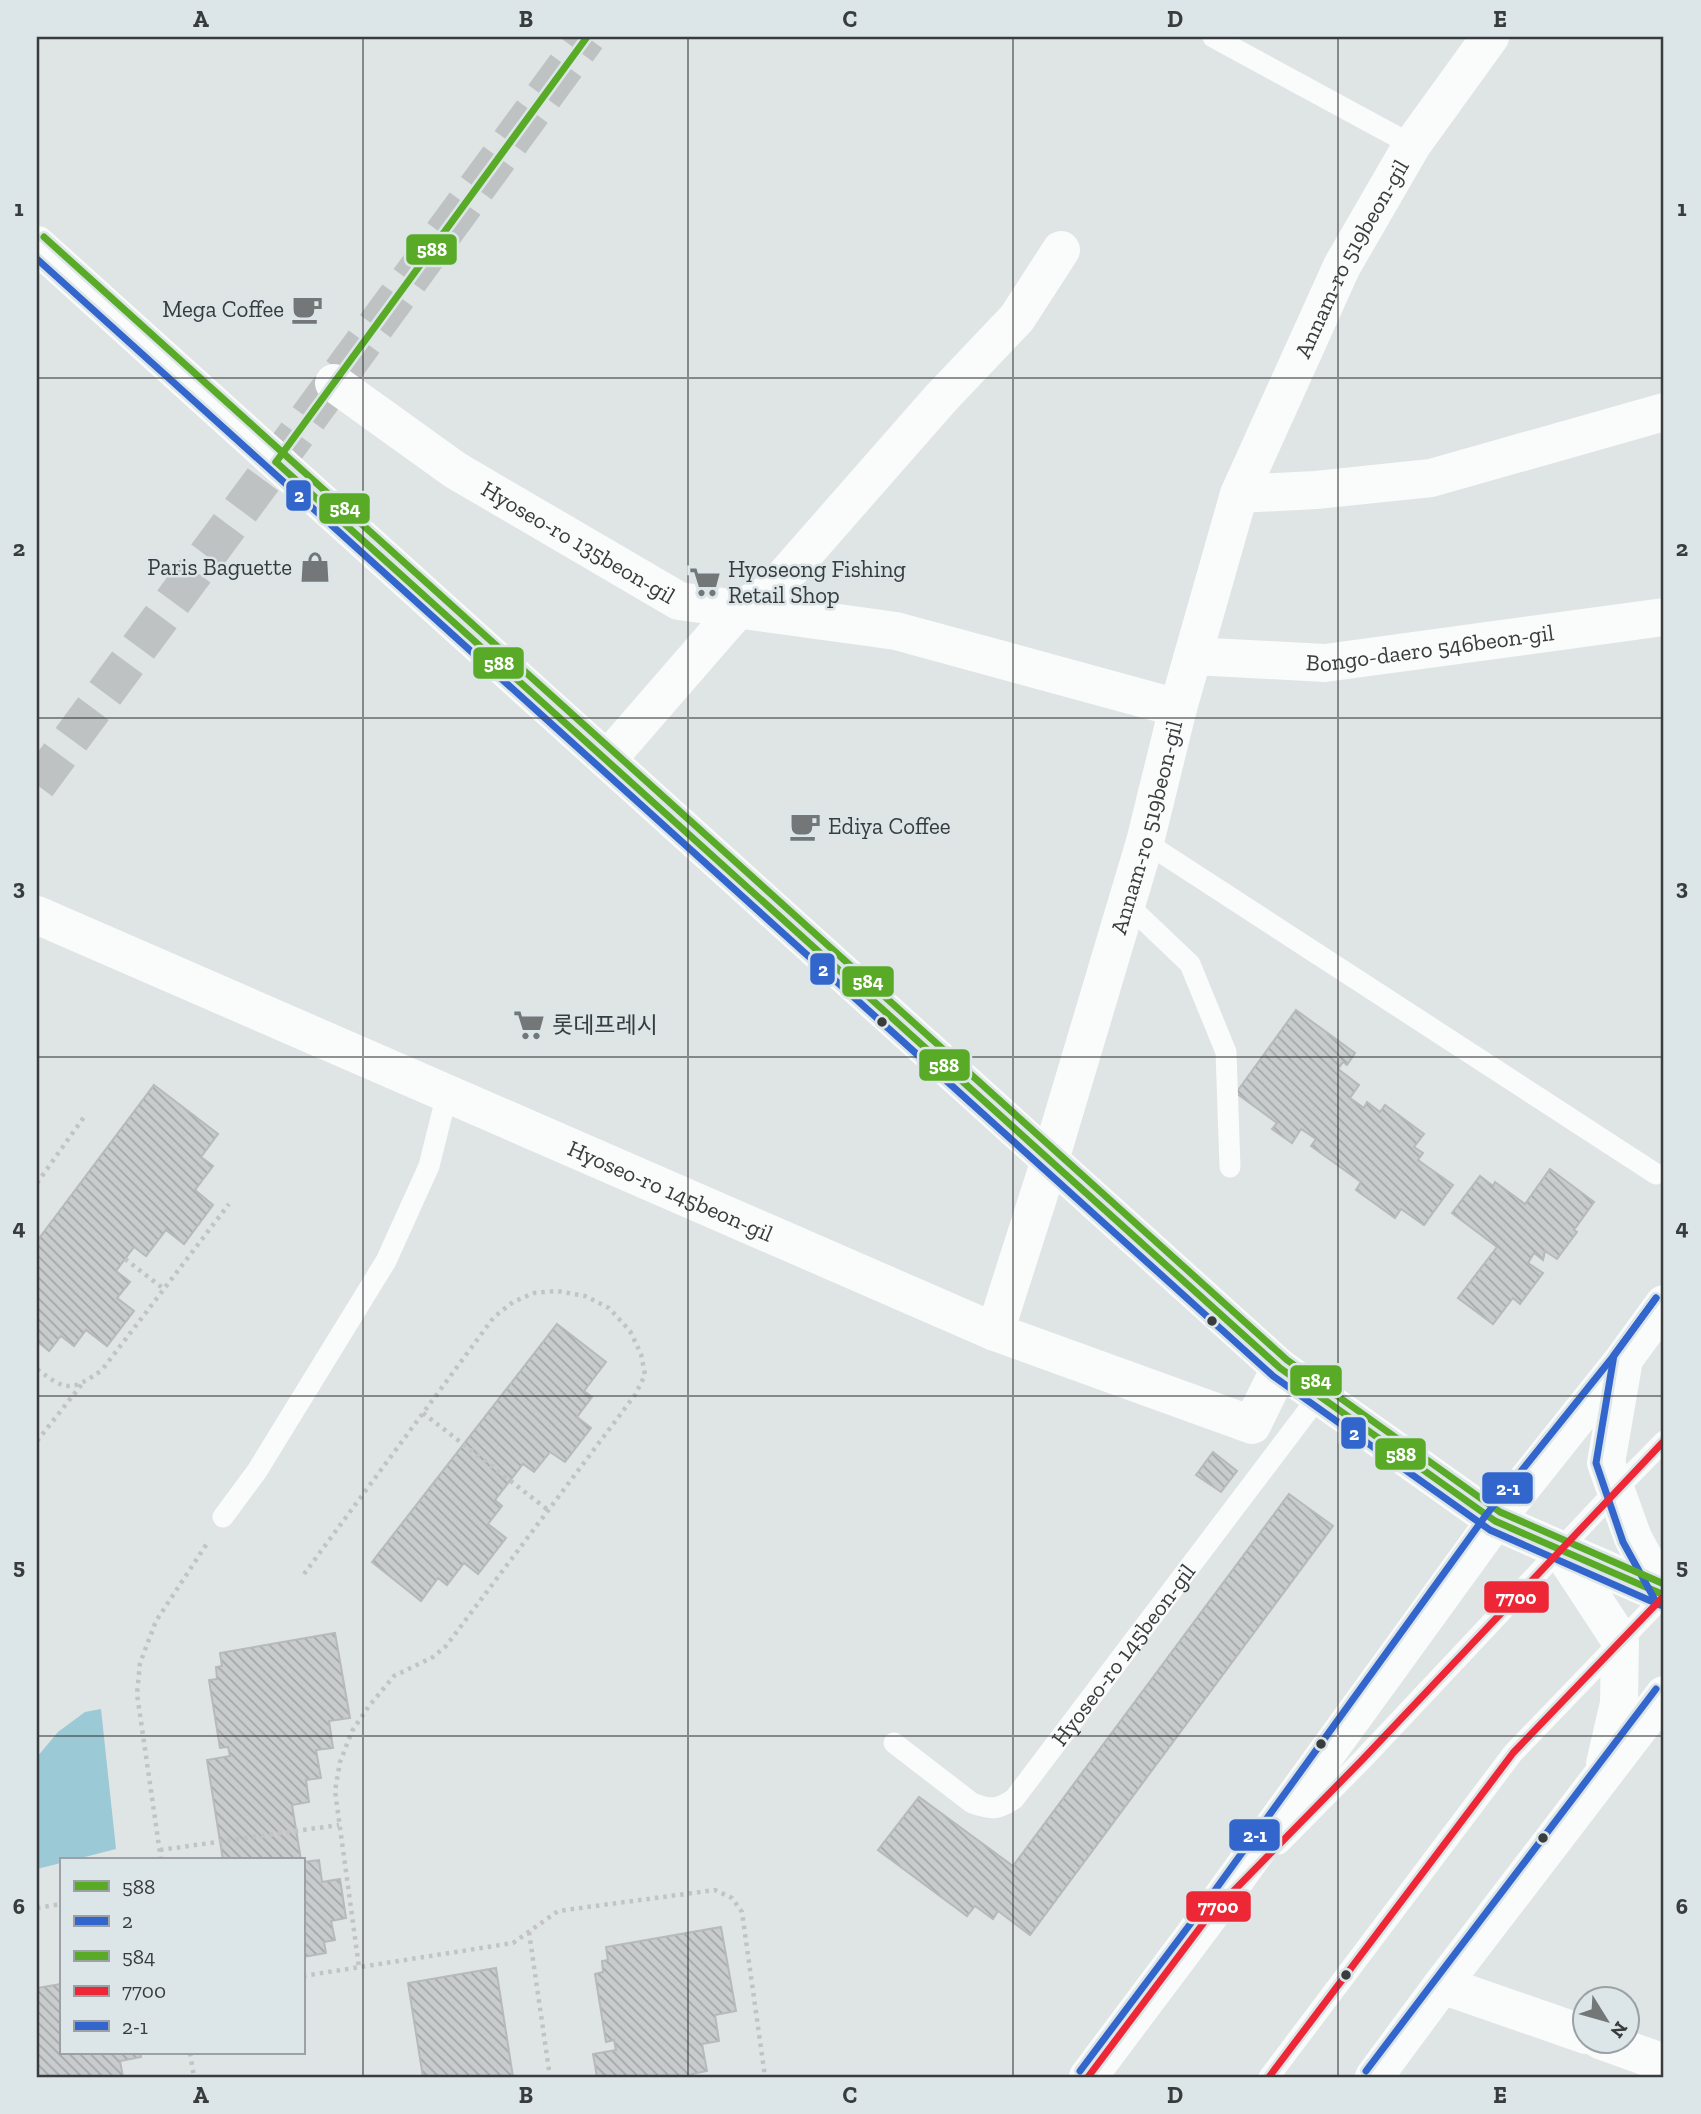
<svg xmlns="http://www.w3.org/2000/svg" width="1701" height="2114" font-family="'Zilla Slab','Noto Sans KR',serif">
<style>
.water{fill:#9cc9d6}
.building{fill:url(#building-back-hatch);stroke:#b7babb;stroke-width:2}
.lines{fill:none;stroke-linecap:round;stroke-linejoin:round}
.secondary-tunnel{stroke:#bec2c3;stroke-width:38;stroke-dasharray:38 19;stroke-linecap:butt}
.path{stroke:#c2c4c4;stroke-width:4.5;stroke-dasharray:3.5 5;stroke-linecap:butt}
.lane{stroke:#fafbfb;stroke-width:21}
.street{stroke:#fafbfb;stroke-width:38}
.secondary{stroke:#fafbfb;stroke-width:38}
.bus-1-casing{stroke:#dce5e8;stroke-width:12}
.bus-2-casing{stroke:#dce5e8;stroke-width:12}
.bus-3-casing{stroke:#dce5e8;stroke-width:12}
.bus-4-casing{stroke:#dce5e8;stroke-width:12}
.bus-5-casing{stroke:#dce5e8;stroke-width:12}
.bus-1{stroke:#59aa26;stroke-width:7}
.bus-2{stroke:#36c;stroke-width:7}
.bus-3{stroke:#59aa26;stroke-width:7}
.bus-4{stroke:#ee2737;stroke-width:7}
.bus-5{stroke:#36c;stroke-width:7}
.grid{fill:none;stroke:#393c3d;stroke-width:2;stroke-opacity:0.55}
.bus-dot{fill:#393c3d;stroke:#dce5e8;stroke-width:2.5}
.labels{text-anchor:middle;stroke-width:5;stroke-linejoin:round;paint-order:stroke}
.street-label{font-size:23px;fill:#393c3d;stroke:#dce5e8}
.poi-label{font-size:23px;fill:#393c3d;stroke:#dce5e8;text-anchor:start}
.line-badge{stroke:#dce5e8;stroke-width:2.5}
.badge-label{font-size:19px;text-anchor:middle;font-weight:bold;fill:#fff}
.neatline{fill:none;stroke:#393c3d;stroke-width:2.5}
.grid-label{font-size:23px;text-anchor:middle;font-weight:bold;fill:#393c3d}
</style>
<defs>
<pattern id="building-back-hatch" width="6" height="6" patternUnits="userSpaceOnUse" patternTransform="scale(1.75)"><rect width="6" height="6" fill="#c8cccc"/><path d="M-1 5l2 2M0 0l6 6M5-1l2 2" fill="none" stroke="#a3a7a7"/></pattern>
</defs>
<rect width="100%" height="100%" fill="#dfe4e5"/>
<polygon class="water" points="101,1709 116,1849 73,1860 61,1860 61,1863 37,1869 37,1757 58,1732 85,1712"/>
<g class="building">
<polygon points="1296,1010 1355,1053 1347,1065 1343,1062 1338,1069 1359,1085 1350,1098 1364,1108 1367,1102 1380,1112 1385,1105 1424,1134 1414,1147 1423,1153 1418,1160 1453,1185 1424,1225 1401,1209 1395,1218 1356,1190 1361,1182 1311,1146 1316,1139 1301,1129 1292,1143 1272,1129 1277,1123 1236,1093"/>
<polygon points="154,1085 218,1134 201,1157 213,1166 195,1190 213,1205 184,1244 166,1230 146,1256 134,1247 116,1271 130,1282 117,1298 134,1311 107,1346 86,1330 74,1346 61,1336 49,1351 37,1341 37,1241"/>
<polygon points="1550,1169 1594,1202 1574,1230 1577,1232 1557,1259 1545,1251 1543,1260 1534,1253 1528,1263 1543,1273 1520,1304 1513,1298 1493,1324 1458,1298 1497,1247 1452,1213 1480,1176 1493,1186 1495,1182 1525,1204"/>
<polygon points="557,1324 606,1362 584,1391 592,1397 577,1417 591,1428 565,1462 550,1452 534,1472 523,1464 495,1500 502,1506 488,1524 506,1538 478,1574 464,1563 447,1585 438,1578 421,1601 372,1562"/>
<polygon points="1213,1452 1237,1471 1221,1492 1196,1475"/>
<polygon points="1289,1494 1333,1526 1030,1935 998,1911 993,1919 975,1906 967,1916 878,1850 919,1797 1013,1866"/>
<polygon points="335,1633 350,1718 329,1721 333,1748 316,1750 321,1778 306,1780 309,1802 292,1805 301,1860 223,1860 207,1760 230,1756 228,1747 220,1748 209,1680 217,1679 216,1667 222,1666 220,1653"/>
<polygon points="319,1860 322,1882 340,1879 346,1918 331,1921 335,1940 324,1942 326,1953 303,1957 303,1862"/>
<polygon points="721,1927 736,2011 715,2015 719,2041 702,2044 707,2071 692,2074 692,2077 597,2077 593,2054 616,2050 614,2040 606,2042 595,1974 603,1972 602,1961 608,1960 606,1947"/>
<polygon points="496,1968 513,2077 423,2077 408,1983"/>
<polygon points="61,1984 61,2053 140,2053 141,2057 120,2061 123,2077 37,2077 37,1988"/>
</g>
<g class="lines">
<polyline class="secondary-tunnel" points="37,785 276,462 587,37"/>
<g class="path">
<polyline points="37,1183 84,1117"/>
<polyline points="125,1259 164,1289"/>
<path d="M37 1369C67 1392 72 1391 102 1370L229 1204"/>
<polyline points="423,1413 548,1510"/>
<polyline points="37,1441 82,1384"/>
<polyline points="304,1574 494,1317 513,1302 534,1293 557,1291 585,1296 609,1308 630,1331 641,1354 645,1375 635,1395 446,1646 433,1657 394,1676 369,1706 352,1731 340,1762 335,1791 359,1967"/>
<polyline points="160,1850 339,1825"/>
<polyline points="161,1860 137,1694 140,1663 156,1621 208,1542"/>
<polyline points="37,1908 61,1904"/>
<polyline points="529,1932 550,2077"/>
<polyline points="303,1976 513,1943 558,1911 715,1890 732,1898 742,1912 765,2077"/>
<polyline points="190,2053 194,2077"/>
</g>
<g class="lane">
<polyline points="1213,37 1412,145"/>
<polyline points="1145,842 1656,1174"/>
<polyline points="1127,904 1190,964 1226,1052 1230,1167"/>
<polyline points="223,1517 257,1471 386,1261 429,1166 447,1094"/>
<path id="s1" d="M894 1743 972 1803C991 1810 997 1810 1014 1799L1319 1396"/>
<polyline points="1279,1844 1363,1759 1616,1490 1664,1441"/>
<polyline points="1269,2077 1513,1753 1664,1596"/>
</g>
<g class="street">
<path id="s2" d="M334 383 455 470 679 601 896 631 1178 708"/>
<polyline points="1239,494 1316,490 1431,478 1664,412"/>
<path id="s3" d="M1193 656 1325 663 1664 617"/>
<polyline points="607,760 738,609 770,593 941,398 1017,318 1061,250"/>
<path id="s4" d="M37 915 995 1332 1252 1425 1280 1368"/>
<path id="s5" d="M995 1332 1050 1160 1145 842 1178 708 1239 494 1342 266 1412 145 1490 37"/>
<polyline points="1442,1985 1586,2035"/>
<polyline points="1600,2040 1664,2063"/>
</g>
<g class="secondary">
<polyline points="37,245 1280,1368 1495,1521 1664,1595"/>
<polyline points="1623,1365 1606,1463 1633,1538 1664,1595"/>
<polyline points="1561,1550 1620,1640 1619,1703 1605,1764"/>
<polyline points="1088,2077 1208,1917 1495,1521 1624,1359 1664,1304"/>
<polyline points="1374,2077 1442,1985 1664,1695"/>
</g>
<defs>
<g id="bus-1">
<polyline points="276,462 1280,1368 1495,1521 1664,1595"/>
<polyline points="276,462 587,37"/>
</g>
<g id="bus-2">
<polyline points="37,259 1273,1376 1490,1530 1660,1605"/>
<polyline points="1655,1600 1623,1542 1596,1463 1614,1355 1656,1298"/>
</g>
<polyline id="bus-3" points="44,237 1287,1360 1500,1512 1664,1584"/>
<g id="bus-4">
<polyline points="1088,2077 1208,1917 1363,1759 1664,1441"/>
<polyline points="1269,2077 1513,1753 1664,1596"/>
</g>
<g id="bus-5">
<polyline points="1080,2071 1200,1911 1486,1515 1616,1353 1656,1298"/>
<polyline points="1366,2071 1656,1689"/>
</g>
</defs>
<use href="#bus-1" class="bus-1-casing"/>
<use href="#bus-2" class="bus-2-casing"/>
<use href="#bus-3" class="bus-3-casing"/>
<use href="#bus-4" class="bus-4-casing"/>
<use href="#bus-5" class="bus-5-casing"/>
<use href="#bus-1" class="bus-1"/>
<use href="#bus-2" class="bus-2"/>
<use href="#bus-3" class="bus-3"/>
<use href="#bus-4" class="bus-4"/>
<use href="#bus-5" class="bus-5"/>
</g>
<path class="grid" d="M363 37V2077M688 37V2077M1013 37V2077M1338 37V2077M37 378H1664M37 718H1664M37 1057H1664M37 1396H1664M37 1736H1664"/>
<defs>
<symbol id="cafe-bare" viewBox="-9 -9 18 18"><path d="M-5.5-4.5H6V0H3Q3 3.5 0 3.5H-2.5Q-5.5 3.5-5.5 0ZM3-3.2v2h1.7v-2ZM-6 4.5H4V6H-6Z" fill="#737778" stroke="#dce5e8" stroke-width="2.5" paint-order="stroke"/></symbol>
<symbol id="shop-bare" viewBox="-9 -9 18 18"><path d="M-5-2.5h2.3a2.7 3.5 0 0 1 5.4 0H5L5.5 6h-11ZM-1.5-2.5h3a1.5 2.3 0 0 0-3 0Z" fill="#737778" stroke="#dce5e8" stroke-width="2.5" paint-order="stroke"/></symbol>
<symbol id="supermarket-bare" viewBox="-9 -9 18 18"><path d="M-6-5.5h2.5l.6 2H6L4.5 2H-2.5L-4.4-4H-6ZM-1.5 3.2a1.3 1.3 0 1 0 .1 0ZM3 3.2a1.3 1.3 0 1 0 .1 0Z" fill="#737778" stroke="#dce5e8" stroke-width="2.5" paint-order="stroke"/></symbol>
</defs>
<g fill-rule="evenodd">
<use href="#cafe-bare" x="285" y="287" width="44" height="44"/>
<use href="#shop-bare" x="293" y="545" width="44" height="44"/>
<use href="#supermarket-bare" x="683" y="560" width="44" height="44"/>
<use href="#cafe-bare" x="783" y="804" width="44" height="44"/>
<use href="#supermarket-bare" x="507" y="1003" width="44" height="44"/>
</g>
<g class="bus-dot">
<circle cx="882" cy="1022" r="6"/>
<circle cx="1212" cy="1321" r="6"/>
<circle cx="1321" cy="1744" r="6"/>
<circle cx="1543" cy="1838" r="6"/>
<circle cx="1346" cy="1975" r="6"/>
</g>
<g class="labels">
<g class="street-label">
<text dy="8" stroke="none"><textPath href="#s5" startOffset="1134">Annam-ro 519beon-gil</textPath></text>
<text dy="8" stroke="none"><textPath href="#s2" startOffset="292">Hyoseo-ro 135beon-gil</textPath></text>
<text dy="8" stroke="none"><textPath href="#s3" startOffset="238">Bongo-daero 546beon-gil</textPath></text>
<text dy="8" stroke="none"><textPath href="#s5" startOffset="527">Annam-ro 519beon-gil</textPath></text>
<text dy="8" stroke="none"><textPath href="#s4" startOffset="691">Hyoseo-ro 145beon-gil</textPath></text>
<text dy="8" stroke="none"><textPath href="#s1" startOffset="324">Hyoseo-ro 145beon-gil</textPath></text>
</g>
<g class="poi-label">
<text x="284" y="317" text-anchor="end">Mega Coffee</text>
<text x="292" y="575" text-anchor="end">Paris Baguette</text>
<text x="728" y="577">Hyoseong Fishing<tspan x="728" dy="26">Retail Shop</tspan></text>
<text x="828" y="834">Ediya Coffee</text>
<text x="552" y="1033">롯데프레시</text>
</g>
</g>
<g class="line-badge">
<rect x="405" y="233" width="53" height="33" rx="7" fill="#59aa26"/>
<rect x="285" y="479" width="27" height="33" rx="7" fill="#36c"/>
<rect x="318" y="492" width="53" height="33" rx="7" fill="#59aa26"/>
<rect x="472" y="646" width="53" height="34" rx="7" fill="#59aa26"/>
<rect x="809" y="952" width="27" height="34" rx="7" fill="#36c"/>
<rect x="841" y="965" width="54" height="33" rx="7" fill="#59aa26"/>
<rect x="918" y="1048" width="53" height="34" rx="7" fill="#59aa26"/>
<rect x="1289" y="1364" width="54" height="33" rx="7" fill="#59aa26"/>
<rect x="1340" y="1416" width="27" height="34" rx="7" fill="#36c"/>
<rect x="1374" y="1437" width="53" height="34" rx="7" fill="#59aa26"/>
<rect x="1481" y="1471" width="53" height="34" rx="7" fill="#36c"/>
<rect x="1483" y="1580" width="67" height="34" rx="7" fill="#ee2737"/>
<rect x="1228" y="1818" width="53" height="34" rx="7" fill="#36c"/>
<rect x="1185" y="1890" width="67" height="33" rx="7" fill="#ee2737"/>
</g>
<g class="badge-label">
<text x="432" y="256">588</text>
<text x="299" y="502">2</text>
<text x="345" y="515">584</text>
<text x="499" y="670">588</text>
<text x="823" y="976">2</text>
<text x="868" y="988">584</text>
<text x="944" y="1072">588</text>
<text x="1316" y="1387">584</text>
<text x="1354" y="1440">2</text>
<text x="1401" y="1461">588</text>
<text x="1508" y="1495">2-1</text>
<text x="1516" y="1604">7700</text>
<text x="1255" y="1842">2-1</text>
<text x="1218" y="1913">7700</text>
</g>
<rect width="1701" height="2114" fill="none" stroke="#dce5e8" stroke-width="77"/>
<rect x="60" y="1858" width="245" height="196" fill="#dce5e8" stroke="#9ba1a4" stroke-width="2"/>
<rect x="74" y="1881" width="35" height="10" fill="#59aa26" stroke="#9ba1a4" stroke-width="2"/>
<text x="122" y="1894" font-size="21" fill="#393c3d">588</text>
<rect x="74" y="1916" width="35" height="10" fill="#3366cc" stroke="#9ba1a4" stroke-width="2"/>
<text x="122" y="1928" font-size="21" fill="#393c3d">2</text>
<rect x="74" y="1951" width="35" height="10" fill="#59aa26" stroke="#9ba1a4" stroke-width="2"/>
<text x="122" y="1964" font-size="21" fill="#393c3d">584</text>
<rect x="74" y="1986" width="35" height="10" fill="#ee2737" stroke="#9ba1a4" stroke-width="2"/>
<text x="122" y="1998" font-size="21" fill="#393c3d">7700</text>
<rect x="74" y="2021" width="35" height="10" fill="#3366cc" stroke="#9ba1a4" stroke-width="2"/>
<text x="122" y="2034" font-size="21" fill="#393c3d">2-1</text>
<g transform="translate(1606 2020) rotate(127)"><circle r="33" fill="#dce5e8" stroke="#9ba1a4" stroke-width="2"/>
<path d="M0-5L12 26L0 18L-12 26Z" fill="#737778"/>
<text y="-10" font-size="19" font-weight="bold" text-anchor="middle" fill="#393c3d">N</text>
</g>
<rect x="38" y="38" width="1624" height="2038" class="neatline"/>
<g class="grid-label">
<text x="201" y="27">A</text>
<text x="526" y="27">B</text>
<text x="850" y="27">C</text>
<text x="1175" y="27">D</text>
<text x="1500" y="27">E</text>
<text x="19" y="216">1</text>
<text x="1682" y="216">1</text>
<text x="19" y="556">2</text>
<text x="1682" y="556">2</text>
<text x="19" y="895">3</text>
<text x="1682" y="895">3</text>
<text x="19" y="1235">4</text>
<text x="1682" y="1235">4</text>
<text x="19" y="1574">5</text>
<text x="1682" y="1574">5</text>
<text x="19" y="1914">6</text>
<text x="1682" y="1914">6</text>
<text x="201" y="2103">A</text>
<text x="526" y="2103">B</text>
<text x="850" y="2103">C</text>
<text x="1175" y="2103">D</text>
<text x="1500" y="2103">E</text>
</g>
</svg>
